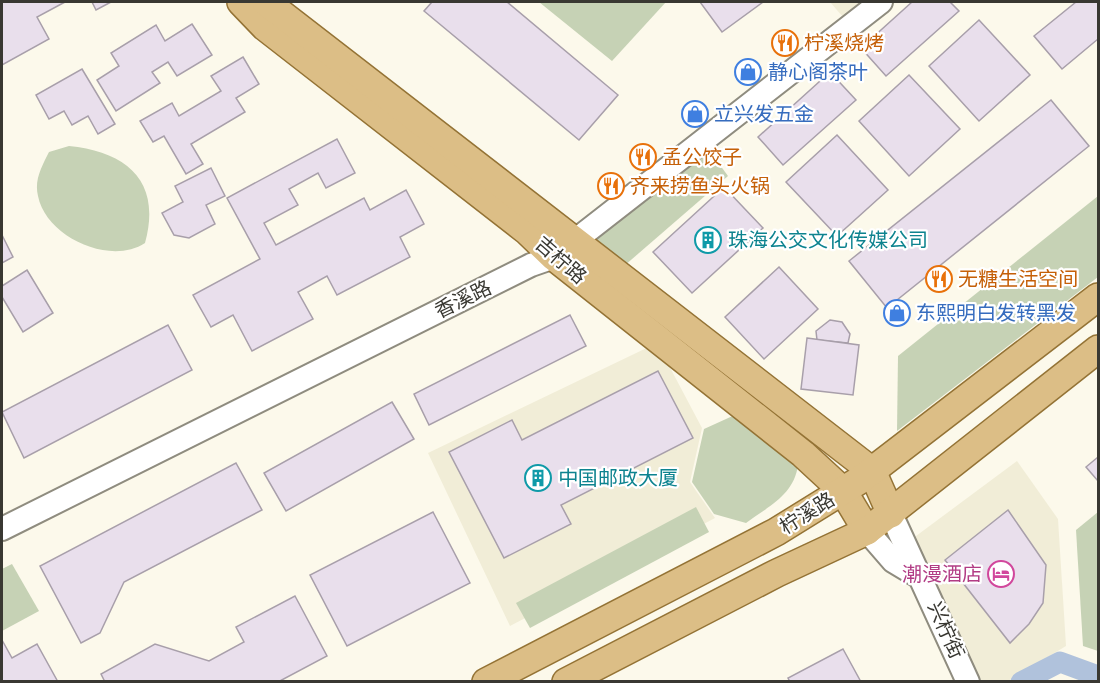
<svg xmlns="http://www.w3.org/2000/svg" width="1100" height="683" font-family="'Roboto Condensed','Noto Sans SC',sans-serif">
<style>
.built{fill:#f1edd7}
.green{fill:#c6d2b5}
.lines{fill:none;stroke-linecap:round;stroke-linejoin:round}
.canal{stroke:#b0c2dc;stroke-width:21}
.building{fill:#e9dfec;stroke:#a89faa;stroke-width:1.5}
.minor-casing{stroke:#8f8c7f;stroke-width:26}
.major-casing{stroke:#947335;stroke-width:30}
.minor{stroke:#fff;stroke-width:22}
.major{stroke:#dcbe86;stroke-width:27}
.labels{text-anchor:middle;stroke-width:4.5;stroke-linejoin:round;paint-order:stroke}
.food-label{font-size:20px;fill:#c56008;stroke:#fff;text-anchor:start}
.shop-label{font-size:20px;fill:#366cbe;stroke:#fff;text-anchor:start}
.culture-label{font-size:20px;fill:#0d838f;stroke:#fff;text-anchor:start}
.street-label{font-size:20px;fill:#393832;stroke:#fff}
.hotel-label{font-size:20px;fill:#b23c85;stroke:#fff;text-anchor:end}
</style>
<rect width="100%" height="100%" fill="#fcf9eb"/>
<g class="built">
<polygon points="830,2 879,2 850,25"/>
<polygon points="657,343 702,428 690,482 715,518 510,626 428,453"/>
<polygon points="1017,461 1058,519 1066,646 1008,681 973,681 912,539"/>
</g>
<g class="green">
<polygon points="539,2 666,2 612,61"/>
<path d="M69 146C127 152 162 181 145 243 110 266 46 237 38 196 34 180 42 166 49 152Z"/>
<polygon points="706,146 728,176 624,266 586,238"/>
<polygon points="1098,196 1098,277 897,431 898,356"/>
<path d="M737 414 798 465C794 495 769 506 746 523L714 514 692 482 704 429Z"/>
<polygon points="696,507 709,532 530,628 516,603"/>
<polygon points="1098,512 1098,651 1083,646 1076,530"/>
<polygon points="12,564 39,611 2,631 2,569"/>
</g>
<g class="lines">
<polyline class="canal" points="1021,682 1060,662 1098,676"/>
</g>
<g class="building">
<polygon points="2,2 65,2 37,17 49,39 2,65"/>
<polygon points="92,2 111,2 96,10"/>
<polygon points="432,2 507,2 618,95 579,140 424,11"/>
<polygon points="700,2 763,2 722,32"/>
<polygon points="912,2 950,2 959,11 886,76 861,48"/>
<polygon points="1076,2 1098,2 1098,39 1062,69 1034,36"/>
<polygon points="979,20 1030,75 979,121 929,66"/>
<polygon points="192,24 212,55 177,76 168,62 152,72 160,83 116,111 97,80 119,66 111,53 156,25 165,41"/>
<polygon points="243,57 259,84 236,98 245,112 191,144 203,164 186,174 164,136 153,142 140,121 172,103 179,116 221,91 211,76"/>
<polygon points="82,69 115,124 98,134 88,116 72,125 64,111 49,119 36,95"/>
<polygon points="830,72 856,100 783,165 758,137"/>
<polygon points="909,75 960,129 909,176 859,121"/>
<polygon points="1051,100 1089,146 887,308 849,261"/>
<polygon points="837,135 888,190 837,236 786,182"/>
<polygon points="337,139 355,173 326,188 318,173 289,189 298,205 264,223 276,245 364,198 370,210 406,190 424,224 400,237 410,257 337,295 327,276 298,292 313,319 252,351 233,315 211,327 193,295 260,259 227,198"/>
<polygon points="211,168 225,196 206,205 215,224 189,238 174,235 162,213 183,202 175,186"/>
<polygon points="724,187 763,228 692,293 653,252"/>
<polygon points="2,235 13,257 2,263"/>
<polygon points="779,267 818,309 764,359 725,317"/>
<polygon points="27,270 53,313 23,332 2,297 2,286"/>
<polygon points="570,315 586,346 429,425 414,394"/>
<polygon points="830,320 842,322 850,334 848,343 817,340 816,331"/>
<polygon points="168,325 192,370 24,458 2,412"/>
<polygon points="807,338 859,345 853,395 801,389"/>
<polygon points="658,371 693,438 561,505 571,524 504,558 449,452 512,420 522,440"/>
<polygon points="392,402 414,439 286,511 264,473"/>
<polygon points="1098,457 1098,481 1086,467"/>
<polygon points="236,463 262,510 124,582 100,633 81,643 40,566"/>
<polygon points="1008,510 1046,565 1043,603 1029,624 1010,643 945,560"/>
<polygon points="433,512 470,583 347,646 310,575"/>
<polygon points="295,596 327,656 278,682 105,682 101,674 155,644 209,661 244,642 236,627"/>
<polygon points="2,640 12,658 37,644 58,682 2,682"/>
<polygon points="843,649 861,682 790,682 788,678"/>
</g>
<g class="lines">
<defs>
<g id="minor">
<polyline points="891,514 968,682"/>
<polyline points="2,529 531,265 554,257 881,2"/>
<polyline points="867,531 893,561 923,579"/>
</g>
<g id="major">
<polyline points="241,2 265,27 527,231 554,257 803,454 843,491 867,531"/>
<polyline points="266,2 872,471 891,514"/>
<polyline points="486,682 776,532 860,480 1098,297"/>
<polyline points="566,682 777,573 867,531 1098,349"/>
</g>
</defs>
<use href="#minor" class="minor-casing"/>
<use href="#major" class="major-casing"/>
<use href="#minor" class="minor"/>
<use href="#major" class="major"/>
</g>
<defs>
<symbol id="restaurant-ring" viewBox="-11 -11 22 22"><circle r="9.5" fill="#fff" stroke="#e8710a" stroke-width="1.5"/><path d="M-5-6h1v4h1v-4h1v4h1v-4h1v5L-1.5 .5V6h-2V.5L-5-1ZM5-6V6H3V1.5H1.5Q1.5-4 5-6Z" fill="#e8710a"/></symbol>
<symbol id="shop-ring" viewBox="-11 -11 22 22"><circle r="9.5" fill="#fff" stroke="#3f7fe0" stroke-width="1.5"/><path d="M-5-2.5h2.3a2.7 3.5 0 0 1 5.4 0H5L5.5 6h-11ZM-1.5-2.5h3a1.5 2.3 0 0 0-3 0Z" fill="#3f7fe0"/></symbol>
<symbol id="building-ring" viewBox="-11 -11 22 22"><circle r="9.5" fill="#fff" stroke="#0f9aa8" stroke-width="1.5"/><path d="M-4-6H4V6H1V3H-1V6H-4ZM-2.5-4.3h1.7v1.8h-1.7ZM.8-4.3h1.7v1.8H.8ZM-2.5-1h1.7V.8h-1.7ZM.8-1h1.7V.8H.8Z" fill="#0f9aa8"/></symbol>
<symbol id="hotel-ring" viewBox="-11 -11 22 22"><circle r="9.5" fill="#fff" stroke="#d1479c" stroke-width="1.5"/><path d="M-6-4.5h1.5V1H6V5H4.5V3h-9V5H-6ZM-4 0a1.8 1.8 0 1 1 3.6 0ZM.5 0V-2.5h3Q6-2.5 6 0Z" fill="#d1479c"/></symbol>
</defs>
<g fill-rule="evenodd">
<use href="#restaurant-ring" x="770" y="28" width="30" height="30"/>
<use href="#shop-ring" x="733" y="57" width="30" height="30"/>
<use href="#shop-ring" x="680" y="99" width="30" height="30"/>
<use href="#restaurant-ring" x="628" y="142" width="30" height="30"/>
<use href="#restaurant-ring" x="596" y="171" width="30" height="30"/>
<use href="#building-ring" x="693" y="225" width="30" height="30"/>
<use href="#restaurant-ring" x="924" y="264" width="30" height="30"/>
<use href="#shop-ring" x="882" y="298" width="30" height="30"/>
<use href="#building-ring" x="523" y="463" width="30" height="30"/>
<use href="#hotel-ring" x="986" y="559" width="30" height="30"/>
</g>
<g class="labels">
<g class="food-label">
<text x="804" y="50">柠溪烧烤</text>
<text x="662" y="164">孟公饺子</text>
<text x="630" y="193">齐来捞鱼头火锅</text>
<text x="958" y="286">无糖生活空间</text>
</g>
<g class="shop-label">
<text x="768" y="79">静心阁茶叶</text>
<text x="714" y="121">立兴发五金</text>
<text x="916" y="320">东熙明白发转黑发</text>
</g>
<g class="culture-label">
<text x="728" y="247">珠海公交文化传媒公司</text>
<text x="558" y="485">中国邮政大厦</text>
</g>
<g class="street-label">
<text transform="translate(561 260) rotate(41)" y="7">吉柠路</text>
<text transform="translate(463 299) rotate(-26)" y="7">香溪路</text>
<text transform="translate(807 513) rotate(-32)" y="7">柠溪路</text>
<text transform="translate(946 630) rotate(66)" y="7">兴柠街</text>
</g>
<g class="hotel-label">
<text x="982" y="581">潮漫酒店</text>
</g>
</g>
<rect width="1100" height="683" fill="none" stroke="#393832" stroke-width="6"/>
</svg>
